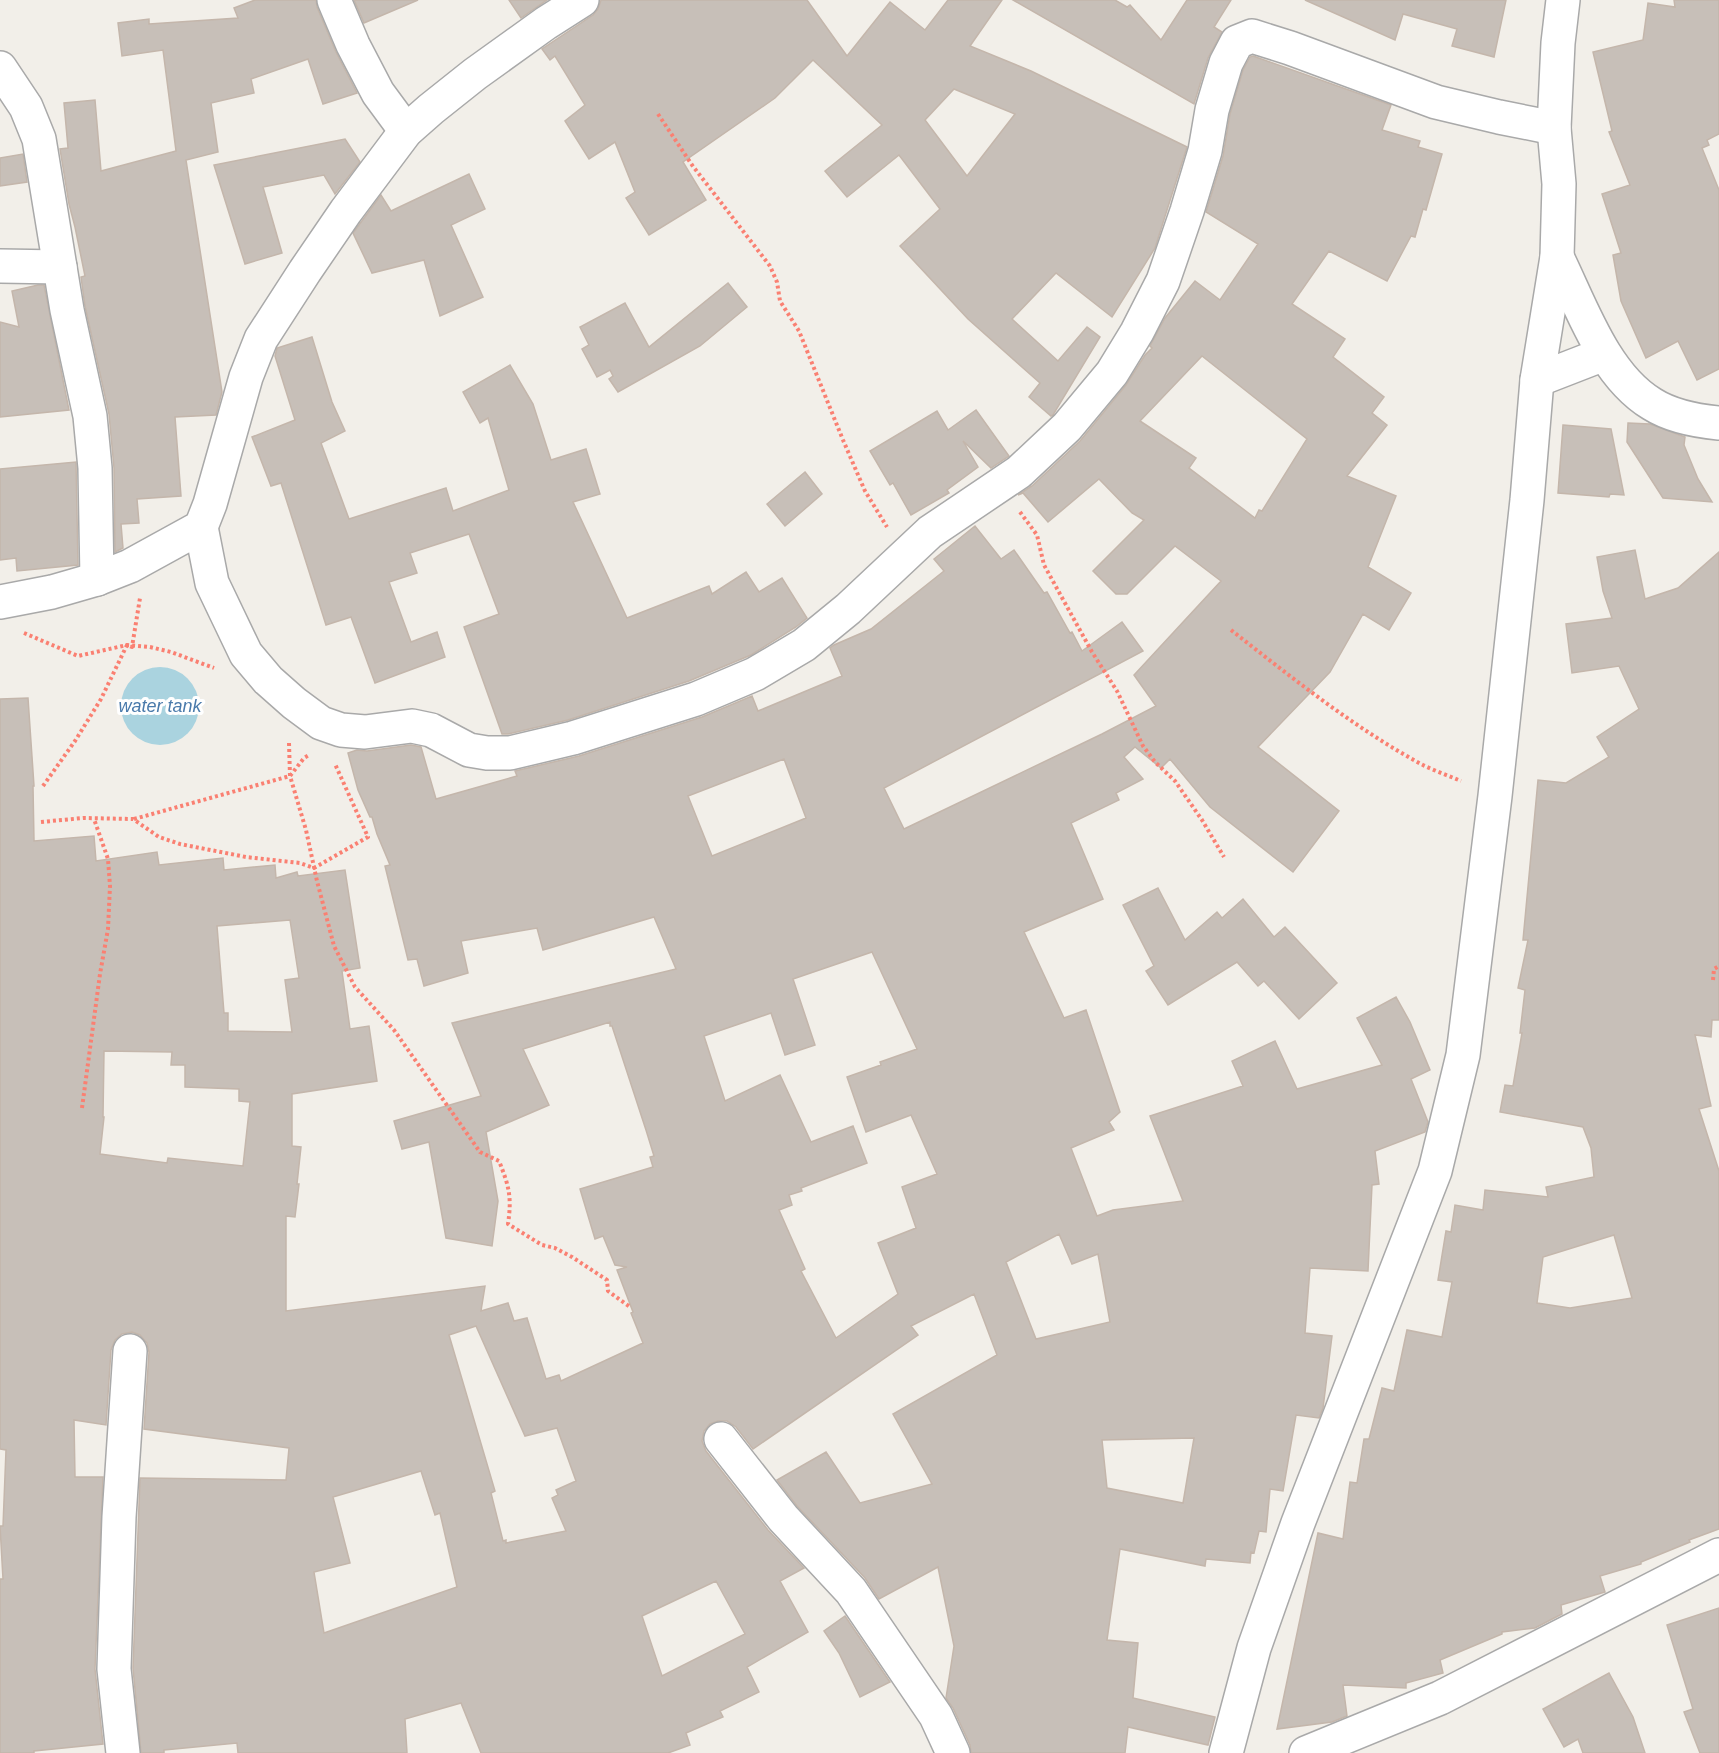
<svg xmlns="http://www.w3.org/2000/svg" width="1719" height="1753" font-family="Helvetica,sans-serif">
<style>
.water{fill:#aad3df}
.building{fill:#c7bfb8;stroke:#c4b6ab;stroke-width:1.5;fill-rule:evenodd}
.lines{fill:none;stroke-linecap:round;stroke-linejoin:round}
.minor-casing{stroke:#a9a9a9;stroke-width:36}
.path{stroke:#fa8072;stroke-width:4;stroke-dasharray:3 3;stroke-linecap:butt}
.minor{stroke:#fff;stroke-width:33}
.labels{text-anchor:middle;stroke-width:6;stroke-linejoin:round;paint-order:stroke}
.water-label{font-size:18px;font-style:italic;fill:#4a7aab;stroke:#fff}
</style>
<rect width="100%" height="100%" fill="#f2efe9"/>
<circle class="water" cx="160" cy="706" r="39"/>
<g class="building">
<polygon points="255,0 316,0 317,7 336,52 357,93 323,104 308,59 251,79 254,93 211,103 218,152 186,160 222,392 216,415 175,417 181,496 137,499 139,523 121,524 123,548 115,552 114,468 109,414 85,306 81,277 85,276 75,227 69,204 60,149 68,148 64,103 95,100 101,171 176,151 163,50 122,56 118,23 149,19 149,24 238,18 234,8"/>
<polygon points="354,0 418,0 364,23"/>
<polygon points="509,0 547,0 521,18"/>
<path d="M601 0H807L847 56 890 2 925 30 948 0H1002L970 46 1031 71 1187 147 1155 248 1112 317 1056 273 1012 319 1058 361 1087 327 1100 337 1053 415 1051 416 1029 397 1040 383 968 319 900 246 940 209 899 155 847 197 825 171 882 125 813 60 775 98 683 162 706 200 649 235 626 198 635 192 615 142 589 159 565 121 585 105 555 56 550 60 542 49 593 15 598 9ZM954 89 1015 114 967 176 925 120Z"/>
<polygon points="1013,0 1115,0 1127,7 1130,5 1161,40 1187,0 1231,0 1214,27 1222,32 1208,58 1194,104"/>
<polygon points="1305,0 1506,0 1494,57 1452,46 1457,29 1403,14 1395,40"/>
<polygon points="1674,0 1719,0 1719,134 1707,140 1709,145 1702,148 1719,190 1719,369 1697,380 1678,341 1646,358 1621,301 1613,255 1621,253 1602,194 1630,185 1609,132 1612,131 1593,52 1643,40 1648,3 1675,7"/>
<path d="M1253 56 1391 105 1382 130 1420 141 1418 147 1442 154 1426 210 1423 209 1415 237 1411 236 1387 281 1329 251 1292 304 1345 339 1333 357 1384 397 1372 413 1387 425 1347 476 1396 496 1368 567 1411 593 1389 630 1363 614 1330 672 1258 747 1339 811 1293 872 1210 807 1170 759 1161 768 1135 747 1124 757 1143 779 1116 793 1119 800 1071 823 1103 899 1024 932 1064 1018 1086 1010 1120 1112 1109 1122 1114 1130 1071 1148 1097 1216 1113 1210 1183 1201 1150 1116 1243 1086 1232 1061 1275 1041 1297 1089 1382 1065 1357 1018 1396 997 1410 1022 1430 1070 1411 1079 1428 1122 1425 1132 1375 1151 1379 1184 1372 1185 1368 1271 1310 1268 1305 1333 1332 1336 1323 1408 1319 1418 1296 1415 1283 1491 1270 1489 1266 1532 1259 1531 1254 1553 1251 1552 1250 1563 1206 1559 1205 1566 1120 1549 1107 1640 1138 1643 1133 1698 1215 1717 1208 1745 1128 1727 1125 1753H971L970 1745 953 1708 946 1698 954 1646 938 1567 879 1599 865 1578 797 1506 777 1480 826 1452 860 1503 932 1484 893 1414 997 1355 974 1294 911 1326 918 1335 753 1449 736 1427 727 1421H718L710 1424 704 1431 702 1441 706 1451 768 1530 804 1568 780 1581 808 1632 747 1667 759 1692 720 1711 723 1717 686 1733 690 1745 668 1753H481L461 1703 405 1719 407 1753H238L237 1743 164 1750V1753H141L133 1668 140 1478 286 1480 289 1448 144 1429 149 1352 147 1343 140 1335 132 1332 122 1334 115 1340 111 1350 106 1425 74 1420 75 1477H103L95 1669 103 1744 34 1751V1753H0V1579H3L0 1526H3L6 1450 0 1449V699L28 698 34 786H33L34 841 94 836 96 861 157 852 159 865 223 858 224 870 275 865 276 878 297 872 298 876 345 870 360 968 342 971 350 1029 369 1026 377 1081 292 1094V1146L301 1147 297 1184H299L295 1217 286 1216V1311L485 1286 481 1311 508 1303 514 1321 527 1318 546 1379 559 1375 561 1381 643 1343 631 1313 633 1312 617 1270 627 1267 615 1265 603 1236 595 1239 580 1189 653 1167 650 1157 654 1156 646 1130 612 1026H610V1022L523 1049 549 1105 486 1132 498 1201 492 1246 446 1238 429 1142 402 1149 394 1121 481 1096 452 1023 676 969 654 917 543 950 537 928 461 941 468 973 424 986 417 959 408 960 385 866 390 865 377 834 372 817H370L358 790 348 753 357 750 367 751 411 745 421 747 436 799 517 776 515 771 579 756 702 717 752 696 758 711 842 676 830 648 834 645 871 629 944 571 934 559 975 526 1001 559 1014 550 1044 593 1047 592 1070 633 1072 632 1082 651 1122 622 1143 651 884 788 904 829 1102 734 1156 706 1134 675 1221 581 1175 546 1127 594H1116L1093 571 1144 520 1132 513 1099 479 1048 522 1023 493 1018 495 1032 486 1080 441 1126 385 1145 355 1152 348 1150 346 1165 318 1195 281 1220 300 1258 244 1206 212 1223 156 1230 114 1243 70 1250 57ZM1202 356 1307 439 1262 511 1259 510 1255 518 1189 468 1196 458 1140 421ZM784 759 806 818 712 856 688 796ZM290 920 299 978 285 980 292 1032 228 1031V1013H224L217 926ZM872 952 917 1049 880 1062 881 1065 847 1077 866 1132 911 1115 937 1174 902 1187 916 1228 878 1243 898 1294 836 1338 801 1271 805 1269 779 1210 792 1205 789 1195 802 1191 801 1188 867 1163 853 1126 811 1142 780 1075 725 1101 704 1036 771 1013 785 1055 815 1045 793 979ZM104 1051 172 1052 171 1065H185V1087L239 1089V1101L250 1102 243 1166 168 1158 167 1163 100 1154 104 1117H103ZM1059 1234 1072 1264 1098 1254 1110 1322 1036 1339 1006 1262ZM476 1326 525 1436 557 1428 576 1481 556 1490 558 1495 552 1498 566 1531 506 1543V1540L503 1541 491 1493 495 1491 449 1335ZM1194 1438 1183 1503 1107 1488 1102 1440ZM421 1471 435 1515 440 1513 457 1587 324 1633 314 1572 350 1563 333 1497ZM716 1581 745 1634 662 1676 642 1616Z"/>
<polygon points="345,139 360,162 335,194 324,175 263,187 282,253 245,264 214,165"/>
<polygon points="23,154 27,182 0,186 0,158"/>
<polygon points="469,174 485,209 451,225 483,297 440,316 424,260 372,273 353,233 381,195 391,211"/>
<polygon points="728,283 747,307 700,346 618,392 609,379 613,376 610,370 597,377 582,349 589,345 580,327 625,303 649,347"/>
<polygon points="38,285 44,285 69,410 0,417 0,322 19,327 12,291"/>
<polygon points="312,337 332,402 345,431 321,443 349,519 446,488 453,511 509,490 488,418 480,423 463,392 510,365 533,404 551,460 586,449 600,494 573,502 627,618 709,586 712,594 746,572 759,592 782,578 807,618 796,627 751,655 689,681 568,720 508,734 502,734 464,627 499,614 469,534 410,553 417,573 389,582 411,642 437,632 445,657 375,683 351,617 326,625 281,483 271,486 252,437 295,420 275,356 277,348"/>
<polygon points="976,410 1009,456 991,468 963,441 978,467 947,490 949,493 911,515 893,483 890,485 870,451 937,411 948,430"/>
<polygon points="1628,423 1650,424 1685,437 1684,445 1698,479 1712,502 1663,498 1627,442"/>
<polygon points="1563,425 1611,429 1624,495 1610,494 1609,497 1558,493"/>
<polygon points="76,462 78,565 17,571 16,558 0,560 0,469"/>
<polygon points="805,472 822,494 785,526 767,504"/>
<path d="M1635 550 1645 599 1678 588 1719 552V1020H1712L1711 1037 1695 1035 1711 1106 1699 1109 1719 1171V1529L1689 1540 1690 1542 1641 1562V1564L1600 1576 1605 1592 1561 1605 1562 1614 1535 1628 1502 1632V1634L1440 1660 1443 1673 1406 1683V1688L1343 1685 1347 1716 1332 1722 1277 1729 1318 1533 1343 1539 1350 1482 1357 1483 1364 1439H1369L1382 1388 1394 1391 1407 1330 1442 1337 1452 1282 1438 1280 1446 1231 1451 1232 1455 1205 1483 1210 1485 1190 1548 1197 1546 1187 1594 1177 1591 1148 1583 1127 1500 1112 1505 1085 1513 1086 1522 1033H1520L1525 990 1518 988 1528 940H1523L1538 780 1566 783 1609 757 1597 737 1639 709 1619 666 1572 673 1566 624 1612 618 1603 591 1597 557ZM1614 1235 1632 1298 1570 1308 1537 1303 1543 1257Z"/>
<polygon points="1158,888 1185,940 1217,912 1222,918 1243,899 1274,937 1285,927 1337,983 1299,1019 1264,981 1258,986 1237,962 1168,1005 1146,971 1154,966 1123,905"/>
<polygon points="1719,1608 1719,1753 1700,1753 1684,1712 1693,1709 1667,1625"/>
<polygon points="845,1616 890,1682 860,1697 839,1653 824,1631"/>
<polygon points="1609,1673 1633,1717 1645,1753 1583,1753 1578,1739 1564,1747 1543,1709"/>
</g>
<g class="lines">
<defs>
<g id="minor">
<polyline points="334,0 353,45 378,93 406,131"/>
<polyline points="0,68 26,107 39,139 67,310 90,416 95,468 97,579"/>
<path d="M1557 257C1581 306 1604 375 1652 404 1671 416 1697 421 1719 423"/>
<polyline points="0,266 60,267"/>
<polyline points="1537,380 1604,354"/>
<polyline points="201,527 212,583 246,654 268,680 294,703 321,723 341,730 365,732 412,726 431,730 469,750 487,753 510,753 573,738 696,699 755,674 804,645 848,609 930,532 1019,472 1067,427 1112,373 1137,332 1163,281 1187,211 1205,151 1212,110 1226,63 1237,42 1252,36 1290,48 1436,102 1499,117 1554,128"/>
<polyline points="0,602 52,592 97,579 130,566 201,527 210,504 246,377 261,339 305,271 346,211 406,131 431,109 475,74 546,23 582,0"/>
<polyline points="721,1439 783,1518 851,1591 936,1716 953,1753"/>
<polyline points="123,1753 114,1669 119,1517 130,1351"/>
<polyline points="1226,1753 1254,1648 1298,1523 1435,1171 1463,1055 1495,796 1527,500 1537,380 1557,257 1559,184 1554,128 1558,43 1563,0"/>
<polyline points="1306,1753 1440,1698 1719,1555"/>
</g>
</defs>
<use href="#minor" class="minor-casing"/>
<g class="path">
<polyline points="658,114 692,165 770,266 777,282 780,301 799,331 843,440 865,491 887,527"/>
<polyline points="1020,512 1037,535 1044,565 1092,652 1117,691 1143,746 1155,762 1175,781 1202,820 1224,857"/>
<path d="M1231 630C1291 677 1352 726 1419 763 1432 770 1447 775 1461 781"/>
<polyline points="24,633 78,656 127,645 150,647 171,652 214,668"/>
<path d="M289 743 290 776 306 830 317 881 334 946 355 987 394 1030 480 1152 499 1161C509 1186 512 1197 508 1224L542 1245 555 1248 572 1257 607 1280 608 1291 630 1307"/>
<polyline points="43,786 75,741 101,699 127,645 132,647 140,598"/>
<polyline points="134,819 290,776 304,758 309,755"/>
<polyline points="41,822 83,818 133,819 159,837 180,844 246,857 300,863 314,868 368,837 335,764"/>
<polyline points="1713,980 1714,969 1719,966"/>
<polyline points="82,1108 100,974 108,929 110,886 108,859 94,819"/>
</g>
<use href="#minor" class="minor"/>
</g>
<g class="labels">
<g class="water-label">
<text x="160" y="712">water tank</text>
</g>
</g>
</svg>
